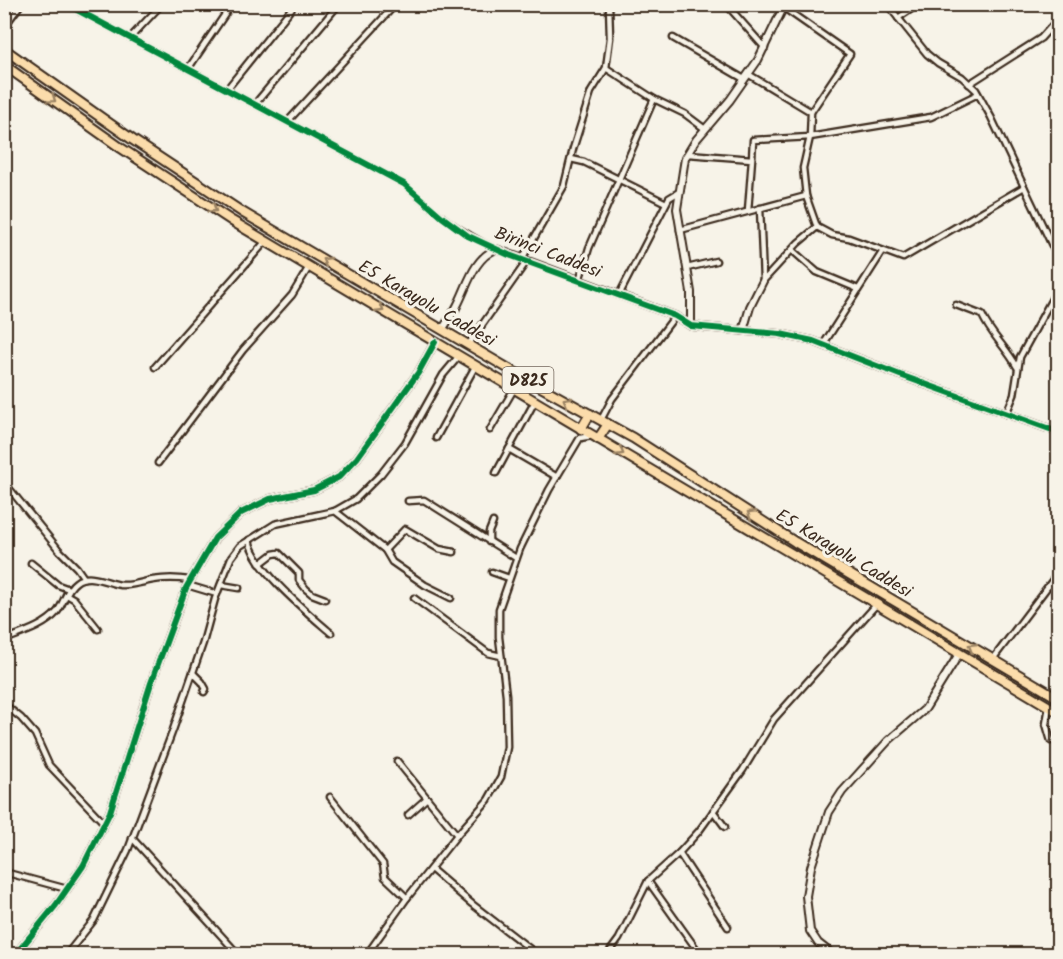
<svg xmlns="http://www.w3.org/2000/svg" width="1063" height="959" font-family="Kalam,sans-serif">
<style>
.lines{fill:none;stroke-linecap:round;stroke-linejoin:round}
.minor-casing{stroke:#3b2a1e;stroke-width:9}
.tertiary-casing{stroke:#3b2a1e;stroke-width:10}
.trunk-casing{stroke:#3b2a1e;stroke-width:12}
.minor{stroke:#f7f3e8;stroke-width:4.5}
.tertiary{stroke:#f7f3e8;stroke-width:6}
.trunk{stroke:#fbdcab;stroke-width:8}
.cycleway-casing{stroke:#f7f3e8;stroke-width:10}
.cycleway{stroke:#00873e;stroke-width:6}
.oneway{stroke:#9b8364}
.labels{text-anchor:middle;stroke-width:6;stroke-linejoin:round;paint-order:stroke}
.shield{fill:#f7f3e8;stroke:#73665b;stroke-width:1.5}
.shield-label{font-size:16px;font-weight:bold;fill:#3b2a1e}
.street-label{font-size:18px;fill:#3b2a1e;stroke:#f7f3e8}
</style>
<rect width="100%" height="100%" fill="#f7f3e8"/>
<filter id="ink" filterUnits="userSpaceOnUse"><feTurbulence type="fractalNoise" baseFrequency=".0167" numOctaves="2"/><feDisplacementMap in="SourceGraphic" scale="12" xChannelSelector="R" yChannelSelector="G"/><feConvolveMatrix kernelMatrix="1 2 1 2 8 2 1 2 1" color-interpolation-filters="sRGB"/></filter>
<g filter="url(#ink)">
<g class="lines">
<defs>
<g id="minor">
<path d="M66 4 404 184C435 212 457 231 496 249"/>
<polyline points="726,4 765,48"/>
<polyline points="887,4 927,54 938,63 962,77 976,90 991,117 1058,258"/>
<polyline points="661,7 671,4"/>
<polyline points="784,8 850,54 811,112 810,137 931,117 978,94"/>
<polyline points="80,12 87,4"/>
<polyline points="898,18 919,4"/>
<polyline points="4,27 21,4"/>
<polyline points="130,38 162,4"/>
<polyline points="673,38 744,79"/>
<polyline points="606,68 654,99 685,114 705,129"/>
<polyline points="188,69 232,4"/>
<polyline points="748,74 811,112"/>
<polyline points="969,84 1041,38 1058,19"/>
<polyline points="227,89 295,4"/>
<polyline points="255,104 339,4"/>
<polyline points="288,121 396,4"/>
<polyline points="688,154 752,159 748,211"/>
<polyline points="571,159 584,162 666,203"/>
<polyline points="752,159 753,140 810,137 803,168 806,196 817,227 798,243 763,281"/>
<polyline points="760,208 763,280"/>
<polyline points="817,227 832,235 849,238 903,258 1024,187"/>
<polyline points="680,230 806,196"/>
<polyline points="792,250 817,272 858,289"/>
<polyline points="522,259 564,186 573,149 591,92 606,68 610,38 609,4"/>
<polyline points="687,268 716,261"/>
<polyline points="579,281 589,248 654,99"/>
<polyline points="619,295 669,198 679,192"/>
<path d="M956 305 982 315C991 335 1007 348 1017 367"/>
<polyline points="468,345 527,261"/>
<polyline points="823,345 883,251"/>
<polyline points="155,367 266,241"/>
<polyline points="535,401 509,449 557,477"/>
<polyline points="1006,414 1014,395 1020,357 1058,288"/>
<polyline points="601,420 612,399 675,316"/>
<polyline points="490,430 514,389"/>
<polyline points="436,438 476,365"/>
<polyline points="158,463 243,350 292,295 309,267"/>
<polyline points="496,473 509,449"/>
<polyline points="4,482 59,550 77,568 84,578"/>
<polyline points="408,501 424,500 516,558"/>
<polyline points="335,511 385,550 392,562 425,585 451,598"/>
<path d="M249 540C255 570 308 613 331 633"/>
<polyline points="489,542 489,532 493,522"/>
<polyline points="385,550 405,529 439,549 454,552"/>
<polyline points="31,563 58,585 69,589"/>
<polyline points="260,564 273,554 279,553 299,573 299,580 306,589 312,594 325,599"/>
<polyline points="492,572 509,578"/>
<polyline points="187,585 217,594"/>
<polyline points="221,585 239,588"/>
<polyline points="1050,585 1058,590"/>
<polyline points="67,595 74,599 98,629"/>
<polyline points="414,598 488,653 501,656"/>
<path d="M4 640C22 633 44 627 57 612 64 603 66 589 76 582 89 572 107 583 121 585 132 586 142 582 153 580 165 578 177 578 189 580"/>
<polyline points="993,659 1058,573"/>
<polyline points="193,673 202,682 206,689 204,692"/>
<polyline points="4,704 21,718 35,734 49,765 104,823"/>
<polyline points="1049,707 1046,724 1051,741"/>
<polyline points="397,761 457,835"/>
<polyline points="330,797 383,864 385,877 407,898"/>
<polyline points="713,811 725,827"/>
<polyline points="408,815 427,798"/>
<polyline points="132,838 238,954"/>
<polyline points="679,853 728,927"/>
<polyline points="431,869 472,904 534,952 533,954"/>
<polyline points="4,872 67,889"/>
<polyline points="648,881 700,954"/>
<polyline points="67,954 94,920 128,850 173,730 203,643 215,599 231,558 240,546 275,524 335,511 356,499 381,474 405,443 443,375 459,356"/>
<polyline points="367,954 407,898 457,835 488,800 501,777 507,747 506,695 499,637 499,609 520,549 549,490 580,438 592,436"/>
<polyline points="608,954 619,939 648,881 679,853 699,831 743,770 774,719 876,605"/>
</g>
<g id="tertiary">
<polyline points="691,326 691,292 677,209 685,158 696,140 730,100 758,60 785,4"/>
<path d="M442 330C447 322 453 314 457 306 468 285 473 259 496 249L675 316 691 326 780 334 813 341 900 375 1058 432"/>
<polyline points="743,331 750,307 763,281"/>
<polyline points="16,954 56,905 83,866 110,812 151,683 186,588 215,538 241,513 270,499 314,490 339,477 357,458 418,373 435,342"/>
<polyline points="832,954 818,943 810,931 806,896 811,867 829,812 842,792 888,741 925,709 959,654"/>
</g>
<g id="trunk">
<polyline points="4,49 133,140 242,212 521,376 633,438 795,542 1058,698"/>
<polyline points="4,65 121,148 232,221 1058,712"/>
<polyline points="581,429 590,414"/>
<polyline points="598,439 608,424"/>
</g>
</defs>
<use href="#minor" class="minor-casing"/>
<use href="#tertiary" class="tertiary-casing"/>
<use href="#trunk" class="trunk-casing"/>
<use href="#minor" class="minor"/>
<use href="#tertiary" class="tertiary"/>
<use href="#trunk" class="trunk"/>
<defs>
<g id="cycleway">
<polyline points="66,4 404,184 442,217 468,236 509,255 675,316 691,326 780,334 813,341 900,375 1058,432"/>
<polyline points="16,954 56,905 83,866 110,812 151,683 186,588 215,538 241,513 270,499 314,490 339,477 357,458 418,373 435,342"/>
</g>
</defs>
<use href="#cycleway" class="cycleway-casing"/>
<use href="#cycleway" class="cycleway"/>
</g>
<defs><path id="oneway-chevron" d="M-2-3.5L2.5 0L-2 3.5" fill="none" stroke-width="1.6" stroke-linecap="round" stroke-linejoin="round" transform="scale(1.5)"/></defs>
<g class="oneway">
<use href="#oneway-chevron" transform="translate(52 99) rotate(35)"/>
<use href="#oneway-chevron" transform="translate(213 209) rotate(33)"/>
<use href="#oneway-chevron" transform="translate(326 261) rotate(-150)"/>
<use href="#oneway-chevron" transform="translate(380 309) rotate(31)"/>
<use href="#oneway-chevron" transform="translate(567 401) rotate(-151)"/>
<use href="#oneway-chevron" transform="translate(620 452) rotate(31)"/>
<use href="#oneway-chevron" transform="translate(751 514) rotate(-147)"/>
<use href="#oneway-chevron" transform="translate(972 647) rotate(-149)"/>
</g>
</g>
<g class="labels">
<rect class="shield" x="502.5" y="367" width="51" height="26" rx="4.5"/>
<g class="shield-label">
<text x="528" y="386">D825</text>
</g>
<g class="street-label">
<text transform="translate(548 252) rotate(21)" y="6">Birinci Caddesi</text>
<text transform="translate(427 303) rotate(30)" y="6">E5 Karayolu Caddesi</text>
<text transform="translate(844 553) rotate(31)" y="6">E5 Karayolu Caddesi</text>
</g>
</g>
<rect width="1063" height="959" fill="none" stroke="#f7f3e8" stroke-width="24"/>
<rect x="12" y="12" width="1039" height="935" fill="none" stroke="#3b2a1e" stroke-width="2" filter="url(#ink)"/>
</svg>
